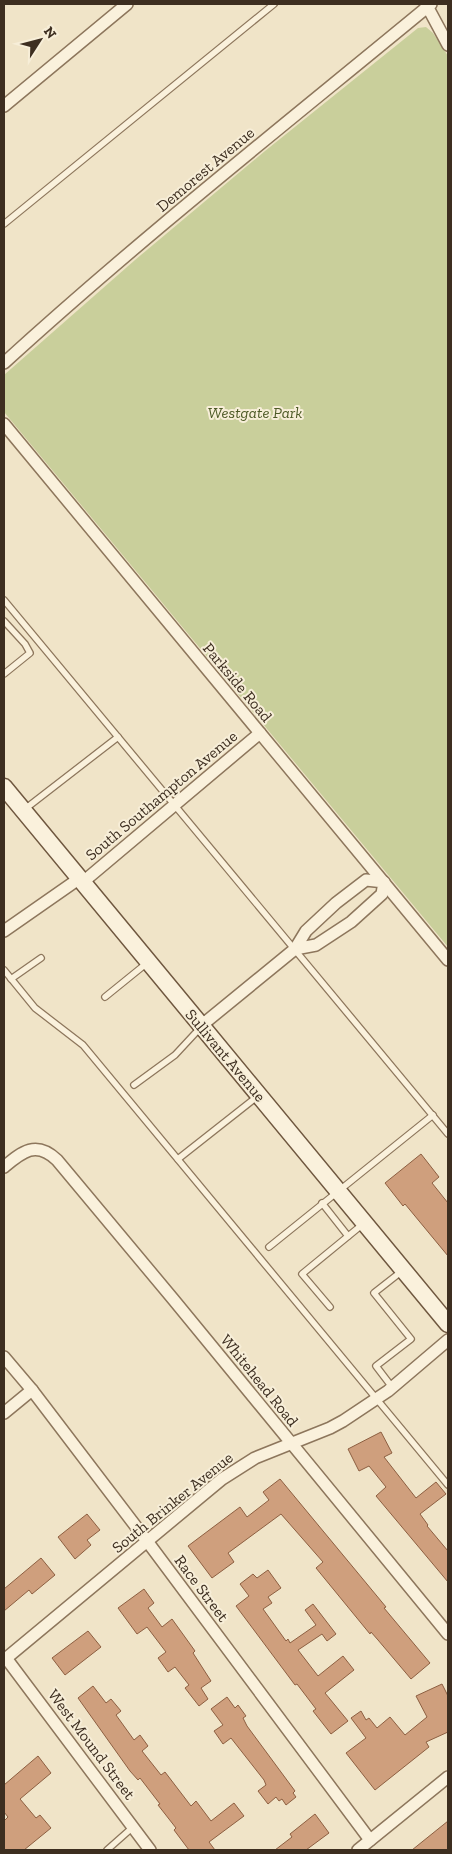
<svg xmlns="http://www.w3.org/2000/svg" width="452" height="1854" font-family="'Zilla Slab',serif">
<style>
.green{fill:#c9cf9b}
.building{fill:#cf9f7d;stroke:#8d5f41}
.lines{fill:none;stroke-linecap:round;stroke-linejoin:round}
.service-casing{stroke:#8d765c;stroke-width:8}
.minor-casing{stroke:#8d765c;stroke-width:14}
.secondary-casing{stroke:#6f573f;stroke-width:19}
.service{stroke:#faf1dc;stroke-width:5.5}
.minor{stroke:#faf1dc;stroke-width:11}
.secondary{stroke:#faf1dc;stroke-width:16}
.labels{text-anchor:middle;stroke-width:4;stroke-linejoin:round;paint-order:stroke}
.street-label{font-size:16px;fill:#3d2e20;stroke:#f7eed8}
.park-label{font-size:16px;font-style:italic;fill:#4d5a26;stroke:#f7eed8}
</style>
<rect width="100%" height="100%" fill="#f0e4c8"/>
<polygon class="green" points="426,27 433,33 448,56 448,947 4,412 4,375 135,260 265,151 418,28"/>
<g class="building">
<polygon points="421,1154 439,1177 432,1183 448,1203 448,1256 405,1204 403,1206 385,1183"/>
<polygon points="381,1432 392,1453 384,1457 416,1498 436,1482 446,1494 420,1514 428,1525 427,1526 448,1551 448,1582 376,1496 386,1487 369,1466 359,1471 348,1449"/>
<polygon points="280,1479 386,1607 384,1608 430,1663 411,1679 378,1640 371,1632 370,1634 316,1568 323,1562 281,1514 228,1553 234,1562 212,1578 188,1546 240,1507 247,1517 269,1500 263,1492"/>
<polygon points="87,1514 100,1530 87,1540 91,1545 75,1559 58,1537"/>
<polygon points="41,1558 55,1575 32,1594 29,1590 4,1611 4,1589"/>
<polygon points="268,1570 281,1588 268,1597 272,1603 263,1609 286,1641 288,1639 290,1643 316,1625 305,1610 313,1604 336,1634 327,1641 322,1634 298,1650 318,1676 343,1656 354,1670 325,1693 348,1721 331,1734 313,1711 316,1709 297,1684 295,1685 236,1606 249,1596 240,1584 253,1574 257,1578"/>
<polygon points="144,1589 154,1603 148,1608 162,1627 172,1619 195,1651 193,1653 211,1681 201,1688 208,1699 199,1706 185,1688 189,1685 175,1667 168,1672 158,1658 166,1652 147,1627 137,1634 118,1608"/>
<polygon points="88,1631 101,1647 65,1675 52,1658"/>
<polygon points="442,1684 448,1696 448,1732 426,1742 429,1747 375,1790 346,1753 366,1738 351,1718 361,1711 366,1720 369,1718 377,1728 390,1717 405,1735 427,1717 416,1696"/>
<polygon points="93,1686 106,1703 111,1699 121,1711 116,1715 134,1740 140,1735 148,1746 142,1751 161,1775 165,1772 191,1806 196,1801 211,1821 234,1803 244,1816 209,1842 215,1850 189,1850 174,1830 176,1828 158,1805 160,1804 140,1778 138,1780 130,1771 78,1698"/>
<polygon points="227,1697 235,1708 238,1705 246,1716 243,1718 247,1726 295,1791 293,1793 296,1797 286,1805 282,1799 279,1801 276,1797 268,1804 258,1791 266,1785 264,1780 231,1738 223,1744 214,1731 223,1725 211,1709"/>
<polygon points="38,1756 51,1773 20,1799 36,1818 40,1815 51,1828 24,1850 4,1850 4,1821 8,1817 4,1812 4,1785"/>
<polygon points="315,1814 329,1833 306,1850 275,1850 292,1837 290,1834"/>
<polygon points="448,1821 448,1850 412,1850"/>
</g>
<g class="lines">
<defs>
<g id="service">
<polyline points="4,224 274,4"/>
<polyline points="4,600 448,1134"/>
<polyline points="4,621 25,644 30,653 4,674"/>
<polyline points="25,809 118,737"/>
<polyline points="4,970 35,1008 83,1045 448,1485"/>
<polyline points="11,979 41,958"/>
<polyline points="105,997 147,963"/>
<polyline points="134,1085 175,1055 201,1027"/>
<polyline points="178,1159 258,1096"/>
<polyline points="322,1203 348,1236"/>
<polyline points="269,1247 433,1115"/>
<polyline points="330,1307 302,1274 363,1224"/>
<polyline points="392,1387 376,1366 411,1339 374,1293 402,1271"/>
<polyline points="107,1850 133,1827"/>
</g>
<g id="minor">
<polyline points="426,4 448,45"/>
<polyline points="4,106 127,4"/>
<path d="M4 363C141 238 288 122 431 4"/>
<polyline points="4,424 448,960"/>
<polyline points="83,882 260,733"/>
<polyline points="4,931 80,878"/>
<polyline points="202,1025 295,949 306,931 336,903 366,880 384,882 382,894 351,922 316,945 295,949"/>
<path d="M4 1167C22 1152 36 1140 57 1160L173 1299 448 1634"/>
<polyline points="4,1357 32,1390 147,1541 370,1840"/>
<polyline points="4,1413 32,1390"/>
<polyline points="6,1658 150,1850"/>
<polyline points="4,1660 222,1479 255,1458 330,1428 343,1421 388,1391 448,1340"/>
<polyline points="358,1850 448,1777"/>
</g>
<polyline id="secondary" points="4,787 448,1324"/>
</defs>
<use href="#service" class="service-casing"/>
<use href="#minor" class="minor-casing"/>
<use href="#secondary" class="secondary-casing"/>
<use href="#service" class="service"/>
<use href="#minor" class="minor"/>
<use href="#secondary" class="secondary"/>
</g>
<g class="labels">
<g class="street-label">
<text transform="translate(205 169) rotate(-40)" y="6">Demorest Avenue</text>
<text transform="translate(238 682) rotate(50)" y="6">Parkside Road</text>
<text transform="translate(161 795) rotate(-40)" y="6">South Southampton Avenue</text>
<text transform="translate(226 1055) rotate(50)" y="6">Sullivant Avenue</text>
<text transform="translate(260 1380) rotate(51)" y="6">Whitehead Road</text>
<text transform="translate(172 1502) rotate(-39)" y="6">South Brinker Avenue</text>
<text transform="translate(202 1588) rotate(53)" y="6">Race Street</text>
<text transform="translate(92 1744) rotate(53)" y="6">West Mound Street</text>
</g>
<g class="park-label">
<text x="255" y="418">Westgate Park</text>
</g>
</g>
<rect width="452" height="1854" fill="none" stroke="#3d2e20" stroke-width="10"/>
<g transform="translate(40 40) rotate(54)" stroke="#f7eed8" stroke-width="4" paint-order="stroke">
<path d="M0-4L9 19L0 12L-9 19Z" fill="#3d2e20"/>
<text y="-8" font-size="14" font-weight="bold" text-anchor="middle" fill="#3d2e20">N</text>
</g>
</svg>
